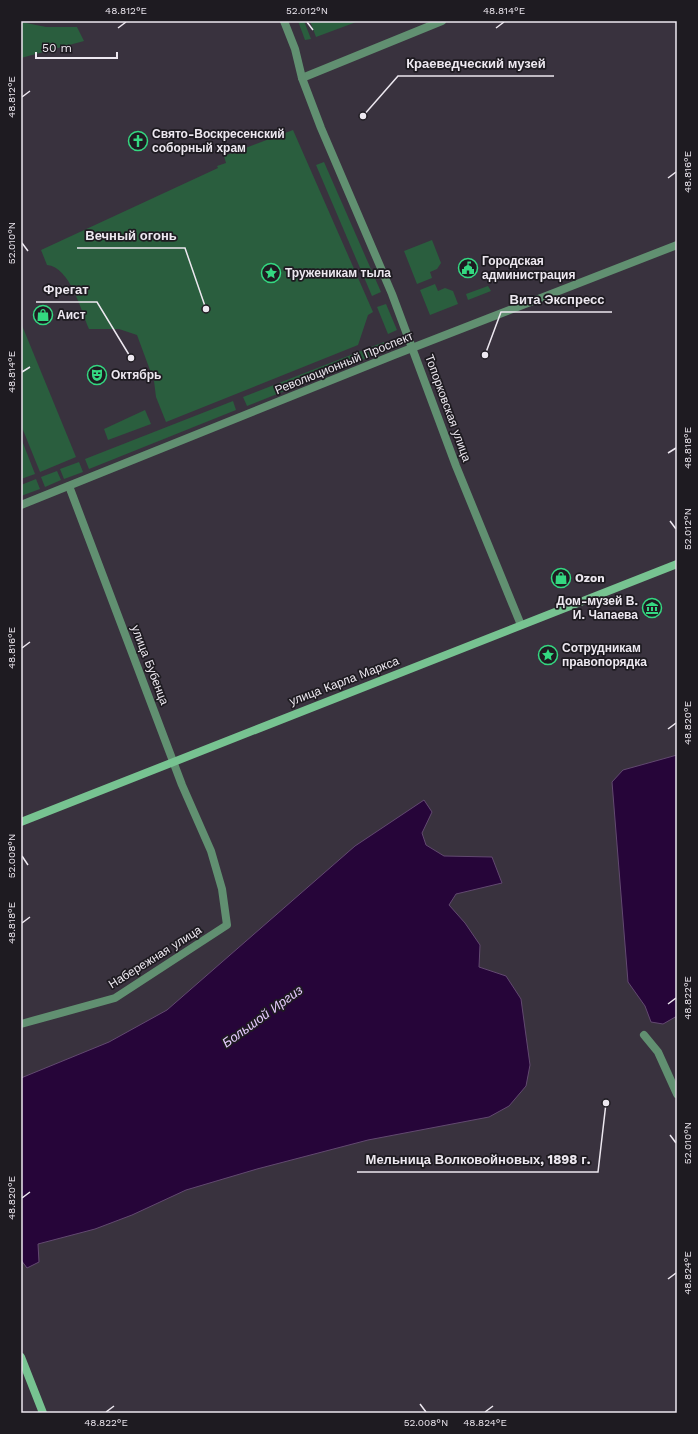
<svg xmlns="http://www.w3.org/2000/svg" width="698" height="1434" font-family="'Work Sans',sans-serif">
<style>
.green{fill:#2a5e3e}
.water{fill:#260539;stroke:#624970}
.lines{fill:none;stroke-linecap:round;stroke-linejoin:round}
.minor{stroke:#619071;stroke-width:8}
.tertiary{stroke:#619071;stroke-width:8}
.secondary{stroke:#77c391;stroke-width:8}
.ticks{fill:none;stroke:#ede8f0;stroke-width:1.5}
.labels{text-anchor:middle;stroke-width:3.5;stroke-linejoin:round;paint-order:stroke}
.poi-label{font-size:12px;font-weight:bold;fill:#ede8f0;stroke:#1e1b21;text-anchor:start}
.street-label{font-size:12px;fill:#ede8f0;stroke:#1e1b21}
.water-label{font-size:13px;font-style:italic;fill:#e6cbfe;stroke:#1e1b21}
.leader{fill:none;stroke:#ede8f0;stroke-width:1.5}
.callout-dot{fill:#ede8f0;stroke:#1e1b21;stroke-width:1.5}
.callout-label{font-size:13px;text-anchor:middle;font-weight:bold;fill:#ede8f0;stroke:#1e1b21;stroke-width:3.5;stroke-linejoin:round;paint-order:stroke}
.neatline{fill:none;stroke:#ede8f0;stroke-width:1.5}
.ticks-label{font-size:10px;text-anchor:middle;fill:#ede8f0}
</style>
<rect width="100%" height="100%" fill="#39323e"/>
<g class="green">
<polygon points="298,21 304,21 311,39 305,40"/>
<polygon points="310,21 359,21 316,37"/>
<polygon points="21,22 46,27 77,27 84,41 21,58"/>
<path d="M293 130 373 312 368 315 358 345 166 422 156 397 154 381 137 335 119 329H89C81 310 70 267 47 265L41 250 218 168 217 166 226 163 224 156Z"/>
<polygon points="324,162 381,292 372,296 316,165"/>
<polygon points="432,240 441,263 437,269 430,272 432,278 417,284 404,251"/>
<polygon points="435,284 438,291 445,288 453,291 458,304 430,315 420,290"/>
<polygon points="488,286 491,291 468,300 466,294"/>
<polygon points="386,304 397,330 388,334 377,307"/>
<polygon points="21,323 76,457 40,472 21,425"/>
<polygon points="384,342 387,350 247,406 243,397"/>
<polygon points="233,401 236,410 89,469 85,459"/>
<polygon points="145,410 151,424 108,440 104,429"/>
<polygon points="21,438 35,474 21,479"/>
<polygon points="79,462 83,472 64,479 60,469"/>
<polygon points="57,471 61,480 45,487 41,477"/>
<polygon points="36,479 40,489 21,496 21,485"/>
</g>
<g class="water">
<polygon points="677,755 677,1016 663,1024 651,1022 645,1006 628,982 612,782 623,770"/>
<polygon points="424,800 432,812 422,833 426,845 444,856 492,857 502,883 456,894 449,905 465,923 480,945 479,967 506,976 521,999 530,1065 526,1086 509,1106 489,1117 368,1140 257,1169 186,1190 132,1215 95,1229 38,1244 39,1262 27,1268 21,1260 21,1078 109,1042 167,1010 355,846"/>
</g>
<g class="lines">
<g class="minor">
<polyline points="302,78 442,21"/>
<polyline points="21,1024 115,998 227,925 222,889 211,851 182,785 69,486"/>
<polyline points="644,1035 658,1052 677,1094"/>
</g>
<g class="tertiary">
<polyline points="284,21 295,49 302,78 321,128 392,294 456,466 521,625"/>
<polyline points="21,505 394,355 677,245"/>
</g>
<g class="secondary">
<polyline points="21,822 677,564"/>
<polyline points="21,1357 43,1413"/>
</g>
</g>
<path class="ticks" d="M307 22 313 30M118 28 126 22M496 28 504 22M22 97 30 91M668 178 676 172M22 243 28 251M22 372 30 367M668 453 676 448M670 521 676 529M22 648 30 642M668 729 676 723M22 856 28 865M22 923 30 917M668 1004 676 998M670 1135 676 1143M22 1198 30 1192M668 1279 676 1273M420 1404 426 1412M106 1412 114 1406M485 1412 493 1406"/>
<defs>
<symbol id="church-ring" viewBox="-11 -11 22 22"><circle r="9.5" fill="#1e1b21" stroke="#34d881" stroke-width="1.5"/><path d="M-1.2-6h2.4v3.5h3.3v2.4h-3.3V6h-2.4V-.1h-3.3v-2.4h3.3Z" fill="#34d881"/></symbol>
<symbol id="civic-ring" viewBox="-11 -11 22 22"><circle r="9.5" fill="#1e1b21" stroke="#34d881" stroke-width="1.5"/><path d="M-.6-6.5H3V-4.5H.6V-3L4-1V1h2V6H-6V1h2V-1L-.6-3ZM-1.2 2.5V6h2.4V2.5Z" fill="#34d881"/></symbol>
<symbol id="sight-ring" viewBox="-11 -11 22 22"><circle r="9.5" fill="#1e1b21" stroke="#34d881" stroke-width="1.5"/><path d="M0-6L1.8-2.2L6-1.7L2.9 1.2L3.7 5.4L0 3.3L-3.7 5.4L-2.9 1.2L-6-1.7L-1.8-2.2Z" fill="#34d881"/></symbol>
<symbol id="shop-ring" viewBox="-11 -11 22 22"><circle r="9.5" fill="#1e1b21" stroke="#34d881" stroke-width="1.5"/><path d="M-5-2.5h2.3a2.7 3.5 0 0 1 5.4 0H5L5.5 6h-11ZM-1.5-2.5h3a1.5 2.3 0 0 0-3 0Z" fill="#34d881"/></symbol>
<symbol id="theatre-ring" viewBox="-11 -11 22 22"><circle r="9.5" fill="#1e1b21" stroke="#34d881" stroke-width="1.5"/><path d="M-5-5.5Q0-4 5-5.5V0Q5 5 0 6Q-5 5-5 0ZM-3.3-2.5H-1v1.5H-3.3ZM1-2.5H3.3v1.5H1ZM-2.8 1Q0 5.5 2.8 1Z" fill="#34d881"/></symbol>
<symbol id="museum-ring" viewBox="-11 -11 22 22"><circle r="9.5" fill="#1e1b21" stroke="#34d881" stroke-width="1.5"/><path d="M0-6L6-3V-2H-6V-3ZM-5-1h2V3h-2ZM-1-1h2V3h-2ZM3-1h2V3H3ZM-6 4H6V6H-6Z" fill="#34d881"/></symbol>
</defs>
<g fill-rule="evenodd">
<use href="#church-ring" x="127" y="130" width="22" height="22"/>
<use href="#civic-ring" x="457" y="257" width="22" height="22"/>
<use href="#sight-ring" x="260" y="262" width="22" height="22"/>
<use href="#shop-ring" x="32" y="304" width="22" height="22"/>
<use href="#theatre-ring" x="86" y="364" width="22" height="22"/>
<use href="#shop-ring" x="550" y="567" width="22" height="22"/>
<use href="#museum-ring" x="641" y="597" width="22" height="22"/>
<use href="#sight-ring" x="537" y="644" width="22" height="22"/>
</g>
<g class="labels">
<g class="poi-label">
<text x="152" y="138">Свято-Воскресенский<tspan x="152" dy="14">соборный храм</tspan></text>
<text x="482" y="265">Городская<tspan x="482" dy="14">администрация</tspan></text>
<text x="285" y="277">Труженикам тыла</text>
<text x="57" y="319">Аист</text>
<text x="111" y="379">Октябрь</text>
<text x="575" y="582">Ozon</text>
<text x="638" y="605" text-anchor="end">Дом-музей В.<tspan x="638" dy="14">И. Чапаева</tspan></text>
<text x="562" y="652">Сотрудникам<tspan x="562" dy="14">правопорядка</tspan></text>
</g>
<g class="street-label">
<text transform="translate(344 363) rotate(-22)" y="4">Революционный Проспект</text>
<text transform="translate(448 408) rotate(70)" y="4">Топорковская улица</text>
<text transform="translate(150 665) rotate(69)" y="4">улица Бубенца</text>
<text transform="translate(344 681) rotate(-21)" y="4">улица Карла Маркса</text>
<text transform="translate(155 957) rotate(-32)" y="4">Набережная улица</text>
</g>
<g class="water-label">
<text transform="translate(262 1016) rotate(-36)" y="5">Большой Иргиз</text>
</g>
</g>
<path class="leader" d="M363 116L398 76H554M206 309L185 248H77M131 358L97 302H36M485 355L501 312H612M606 1103L598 1172H357"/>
<g class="callout-dot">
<circle cx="363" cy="116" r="4"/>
<circle cx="206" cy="309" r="4"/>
<circle cx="131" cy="358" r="4"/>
<circle cx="485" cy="355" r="4"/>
<circle cx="606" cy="1103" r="4"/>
</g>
<g class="callout-label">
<text x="476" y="68">Краеведческий музей</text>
<text x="131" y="240">Вечный огонь</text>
<text x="66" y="294">Фрегат</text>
<text x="557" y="304">Вита Экспресс</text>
<text x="478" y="1164">Мельница Волковойновых, 1898 г.</text>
</g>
<rect width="698" height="1434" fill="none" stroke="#1e1b21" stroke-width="44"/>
<path d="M36 52v6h81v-6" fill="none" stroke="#ede8f0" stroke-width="2"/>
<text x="42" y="52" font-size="12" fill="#ede8f0" stroke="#1e1b21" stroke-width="3" paint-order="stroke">50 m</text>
<rect x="22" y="22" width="654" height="1390" class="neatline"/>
<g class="ticks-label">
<text x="126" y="14">48.812°E</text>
<text x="307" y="14">52.012°N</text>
<text x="504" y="14">48.814°E</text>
<text transform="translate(11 97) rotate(-90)" y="4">48.812°E</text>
<text transform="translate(687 172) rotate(-90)" y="4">48.816°E</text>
<text transform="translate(11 243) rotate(-90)" y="4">52.010°N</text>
<text transform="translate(11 372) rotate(-90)" y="4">48.814°E</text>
<text transform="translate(687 448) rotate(-90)" y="4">48.818°E</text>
<text transform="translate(687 529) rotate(-90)" y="4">52.012°N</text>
<text transform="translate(11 648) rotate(-90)" y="4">48.816°E</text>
<text transform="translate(687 723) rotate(-90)" y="4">48.820°E</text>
<text transform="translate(11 856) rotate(-90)" y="4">52.008°N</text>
<text transform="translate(11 923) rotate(-90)" y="4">48.818°E</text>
<text transform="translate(687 998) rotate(-90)" y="4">48.822°E</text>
<text transform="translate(687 1143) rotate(-90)" y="4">52.010°N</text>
<text transform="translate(11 1198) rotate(-90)" y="4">48.820°E</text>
<text transform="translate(687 1273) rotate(-90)" y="4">48.824°E</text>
<text x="106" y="1426">48.822°E</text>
<text x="426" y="1426">52.008°N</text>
<text x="485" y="1426">48.824°E</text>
</g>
</svg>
